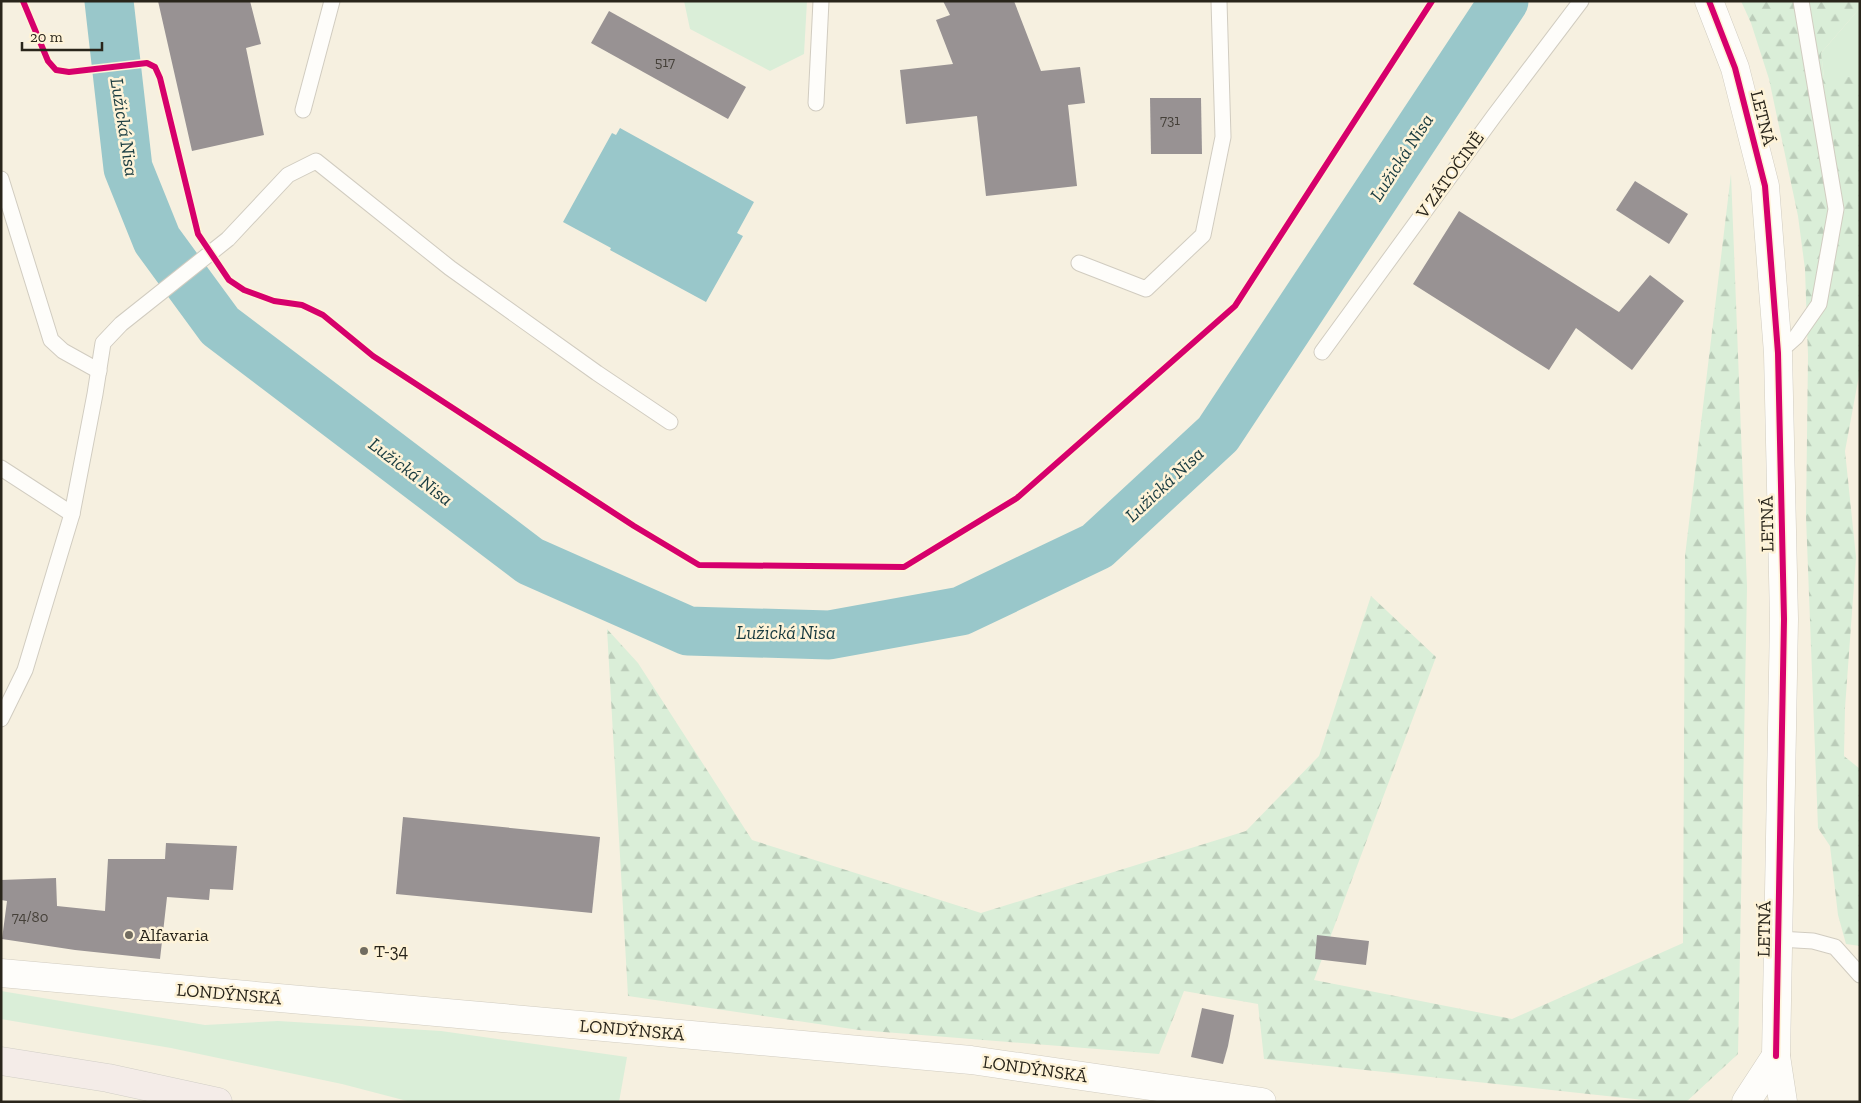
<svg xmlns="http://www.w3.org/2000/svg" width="1861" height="1103" font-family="'Zilla Slab',serif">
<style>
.green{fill:#daeed8}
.forest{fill:url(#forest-firs)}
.water{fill:#99c7ca}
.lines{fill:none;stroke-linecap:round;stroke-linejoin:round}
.river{stroke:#99c7ca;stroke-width:49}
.building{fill:#989293}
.service-casing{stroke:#d1ccc0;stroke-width:17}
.tertiary-casing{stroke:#d1ccc0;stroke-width:29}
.trunk-casing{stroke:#d1cec6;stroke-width:29}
.service{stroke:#fefdfa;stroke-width:15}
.tertiary{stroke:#fefdfa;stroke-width:28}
.trunk{stroke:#f4ece8;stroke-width:28}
.cycleway-casing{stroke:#fef3d8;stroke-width:9}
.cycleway{stroke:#d6006c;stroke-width:6}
.poi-dot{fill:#716c60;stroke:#fef3d8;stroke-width:2}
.labels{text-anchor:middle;stroke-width:5;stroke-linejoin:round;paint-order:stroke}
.number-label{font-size:15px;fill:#454039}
.street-label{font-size:18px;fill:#29251b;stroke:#fef3d8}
.poi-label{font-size:18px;fill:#29251b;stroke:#fef3d8;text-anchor:start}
.water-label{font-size:19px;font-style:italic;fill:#193b40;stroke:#fef3d8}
</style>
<defs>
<pattern id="forest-firs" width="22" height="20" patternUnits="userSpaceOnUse" patternTransform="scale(1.25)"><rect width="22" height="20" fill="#daeed8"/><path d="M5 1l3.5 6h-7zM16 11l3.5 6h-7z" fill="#bbccb9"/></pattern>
</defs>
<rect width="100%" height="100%" fill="#f6f0e0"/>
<g class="green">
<polygon points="684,1 807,1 804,54 770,71 690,29"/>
<polygon points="1860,8 1860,77 1824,77 1821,53"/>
<polygon points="1,991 205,1025 278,1021 441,1031 627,1057 619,1102 411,1102 342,1084 171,1048 1,1019"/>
</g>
<g class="forest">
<polygon points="1741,1 1860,1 1860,8 1821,53 1824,77 1860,77 1860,370 1845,451 1856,557 1845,708 1844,756 1860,769 1860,946 1846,944 1838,915 1830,846 1818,828 1806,517 1808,356 1805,269 1798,216 1769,79 1751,23"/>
<polygon points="1731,174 1747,587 1738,1054 1686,1102 1662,1102 1264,1059 1258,1004 1184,991 1159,1054 859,1030 628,996 607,629 638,663 752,840 981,913 1246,831 1319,756 1371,596 1436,657 1314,980 1512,1019 1683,943 1685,556"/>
</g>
<polygon class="water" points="620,128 754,202 737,233 743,236 706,302 610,250 611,248 563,222 612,133 616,135"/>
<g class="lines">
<polyline class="river" points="109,1 128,168 157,240 220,326 530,561 688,631 829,635 961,611 1097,546 1218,434 1504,1"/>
</g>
<g class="building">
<polygon points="158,1 250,1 261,44 246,48 264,135 192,151"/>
<polygon points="943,1 1014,1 1041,71 1080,67 1085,103 1068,105 1077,186 986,196 977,116 906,124 900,70 953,64 936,20 950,15"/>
<polygon points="609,11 746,87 728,119 591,43"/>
<polygon points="1150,98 1201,98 1202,154 1151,154"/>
<polygon points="1635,181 1688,214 1669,244 1616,210"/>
<polygon points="1459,211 1619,312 1650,275 1684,301 1632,370 1576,328 1549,370 1413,284"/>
<polygon points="403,817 600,837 592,913 396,894"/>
<polygon points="166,843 237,846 233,890 210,889 209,900 167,897 160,959 75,950 2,939 7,901 1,900 1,880 56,878 57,906 105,911 108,859 165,859"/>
<polygon points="1317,935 1369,941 1366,965 1315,959"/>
<polygon points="1202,1008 1234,1015 1228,1046 1223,1064 1191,1057"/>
</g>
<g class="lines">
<defs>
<g id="service">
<polyline points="816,103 821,1"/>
<polyline points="303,110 332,1"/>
<polyline points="1,179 51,340 63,351 99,371"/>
<polyline points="1079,263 1146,289 1203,235 1223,137 1219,1"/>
<polyline points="1322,352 1494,116 1581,1"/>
<polyline points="1778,353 1796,337 1819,304 1836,209 1801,1"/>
<polyline points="1,468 72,514"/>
<polyline points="1,719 25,670 72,514 95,394 103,343 121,324 228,239 288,175 316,161 450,268 597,373 670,422"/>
<polyline points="1779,939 1813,941 1835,947 1860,975"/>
</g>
<g id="tertiary">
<polyline points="1709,1 1735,68 1765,186 1778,353 1784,619 1776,1056 1783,1102"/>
<polyline points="1,973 971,1060 1262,1102"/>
<polyline points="1746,1102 1776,1056"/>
</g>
<polyline id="trunk" points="1,1061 108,1078 218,1102"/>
</defs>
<use href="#service" class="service-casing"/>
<use href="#tertiary" class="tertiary-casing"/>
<use href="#trunk" class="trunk-casing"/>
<use href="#service" class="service"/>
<use href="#tertiary" class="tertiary"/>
<use href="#trunk" class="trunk"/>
<defs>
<g id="cycleway">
<polyline points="23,1 48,61 56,70 69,72 147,63 155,67 160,78 198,234 229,280 244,290 274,301 302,305 323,315 373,356 634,526 699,565 904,567 1017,498 1235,306 1432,1"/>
<polyline points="1709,1 1735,68 1765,186 1778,353 1784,619 1776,1056"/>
</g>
</defs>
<use href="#cycleway" class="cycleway-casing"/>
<use href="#cycleway" class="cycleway"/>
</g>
<g class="poi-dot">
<circle cx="129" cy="935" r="5"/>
<circle cx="364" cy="951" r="5"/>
</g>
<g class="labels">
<g class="number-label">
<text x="665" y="67">517</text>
<text x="1170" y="125">731</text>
<text x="30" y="922">74/80</text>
</g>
<g class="street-label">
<text transform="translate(1763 118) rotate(76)" y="6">LETNÁ</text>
<text transform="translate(1450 175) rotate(-54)" y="6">V ZÁTOČINĚ</text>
<text transform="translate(1767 524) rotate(-91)" y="6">LETNÁ</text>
<text transform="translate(1764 929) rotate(-89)" y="6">LETNÁ</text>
<text transform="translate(229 994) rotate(5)" y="6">LONDÝNSKÁ</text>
<text transform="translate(632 1030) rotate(5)" y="6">LONDÝNSKÁ</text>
<text transform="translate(1035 1069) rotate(8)" y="6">LONDÝNSKÁ</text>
</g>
<g class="poi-label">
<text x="139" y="941">Alfavaria</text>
<text x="374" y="957">T-34</text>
</g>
<g class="water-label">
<text transform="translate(125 127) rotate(81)" y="7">Lužická Nisa</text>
<text transform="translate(1401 157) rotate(-57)" y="7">Lužická Nisa</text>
<text transform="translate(411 471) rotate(37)" y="7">Lužická Nisa</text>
<text transform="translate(1164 484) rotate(-43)" y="7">Lužická Nisa</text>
<text x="786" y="639">Lužická Nisa</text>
</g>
</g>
<rect width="1861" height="1103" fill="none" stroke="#29251b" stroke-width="5"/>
<path d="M22 42v8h80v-8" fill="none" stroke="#29251b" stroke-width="2.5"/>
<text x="30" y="42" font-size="15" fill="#29251b" stroke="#fef3d8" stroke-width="4" paint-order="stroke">20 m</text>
</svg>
